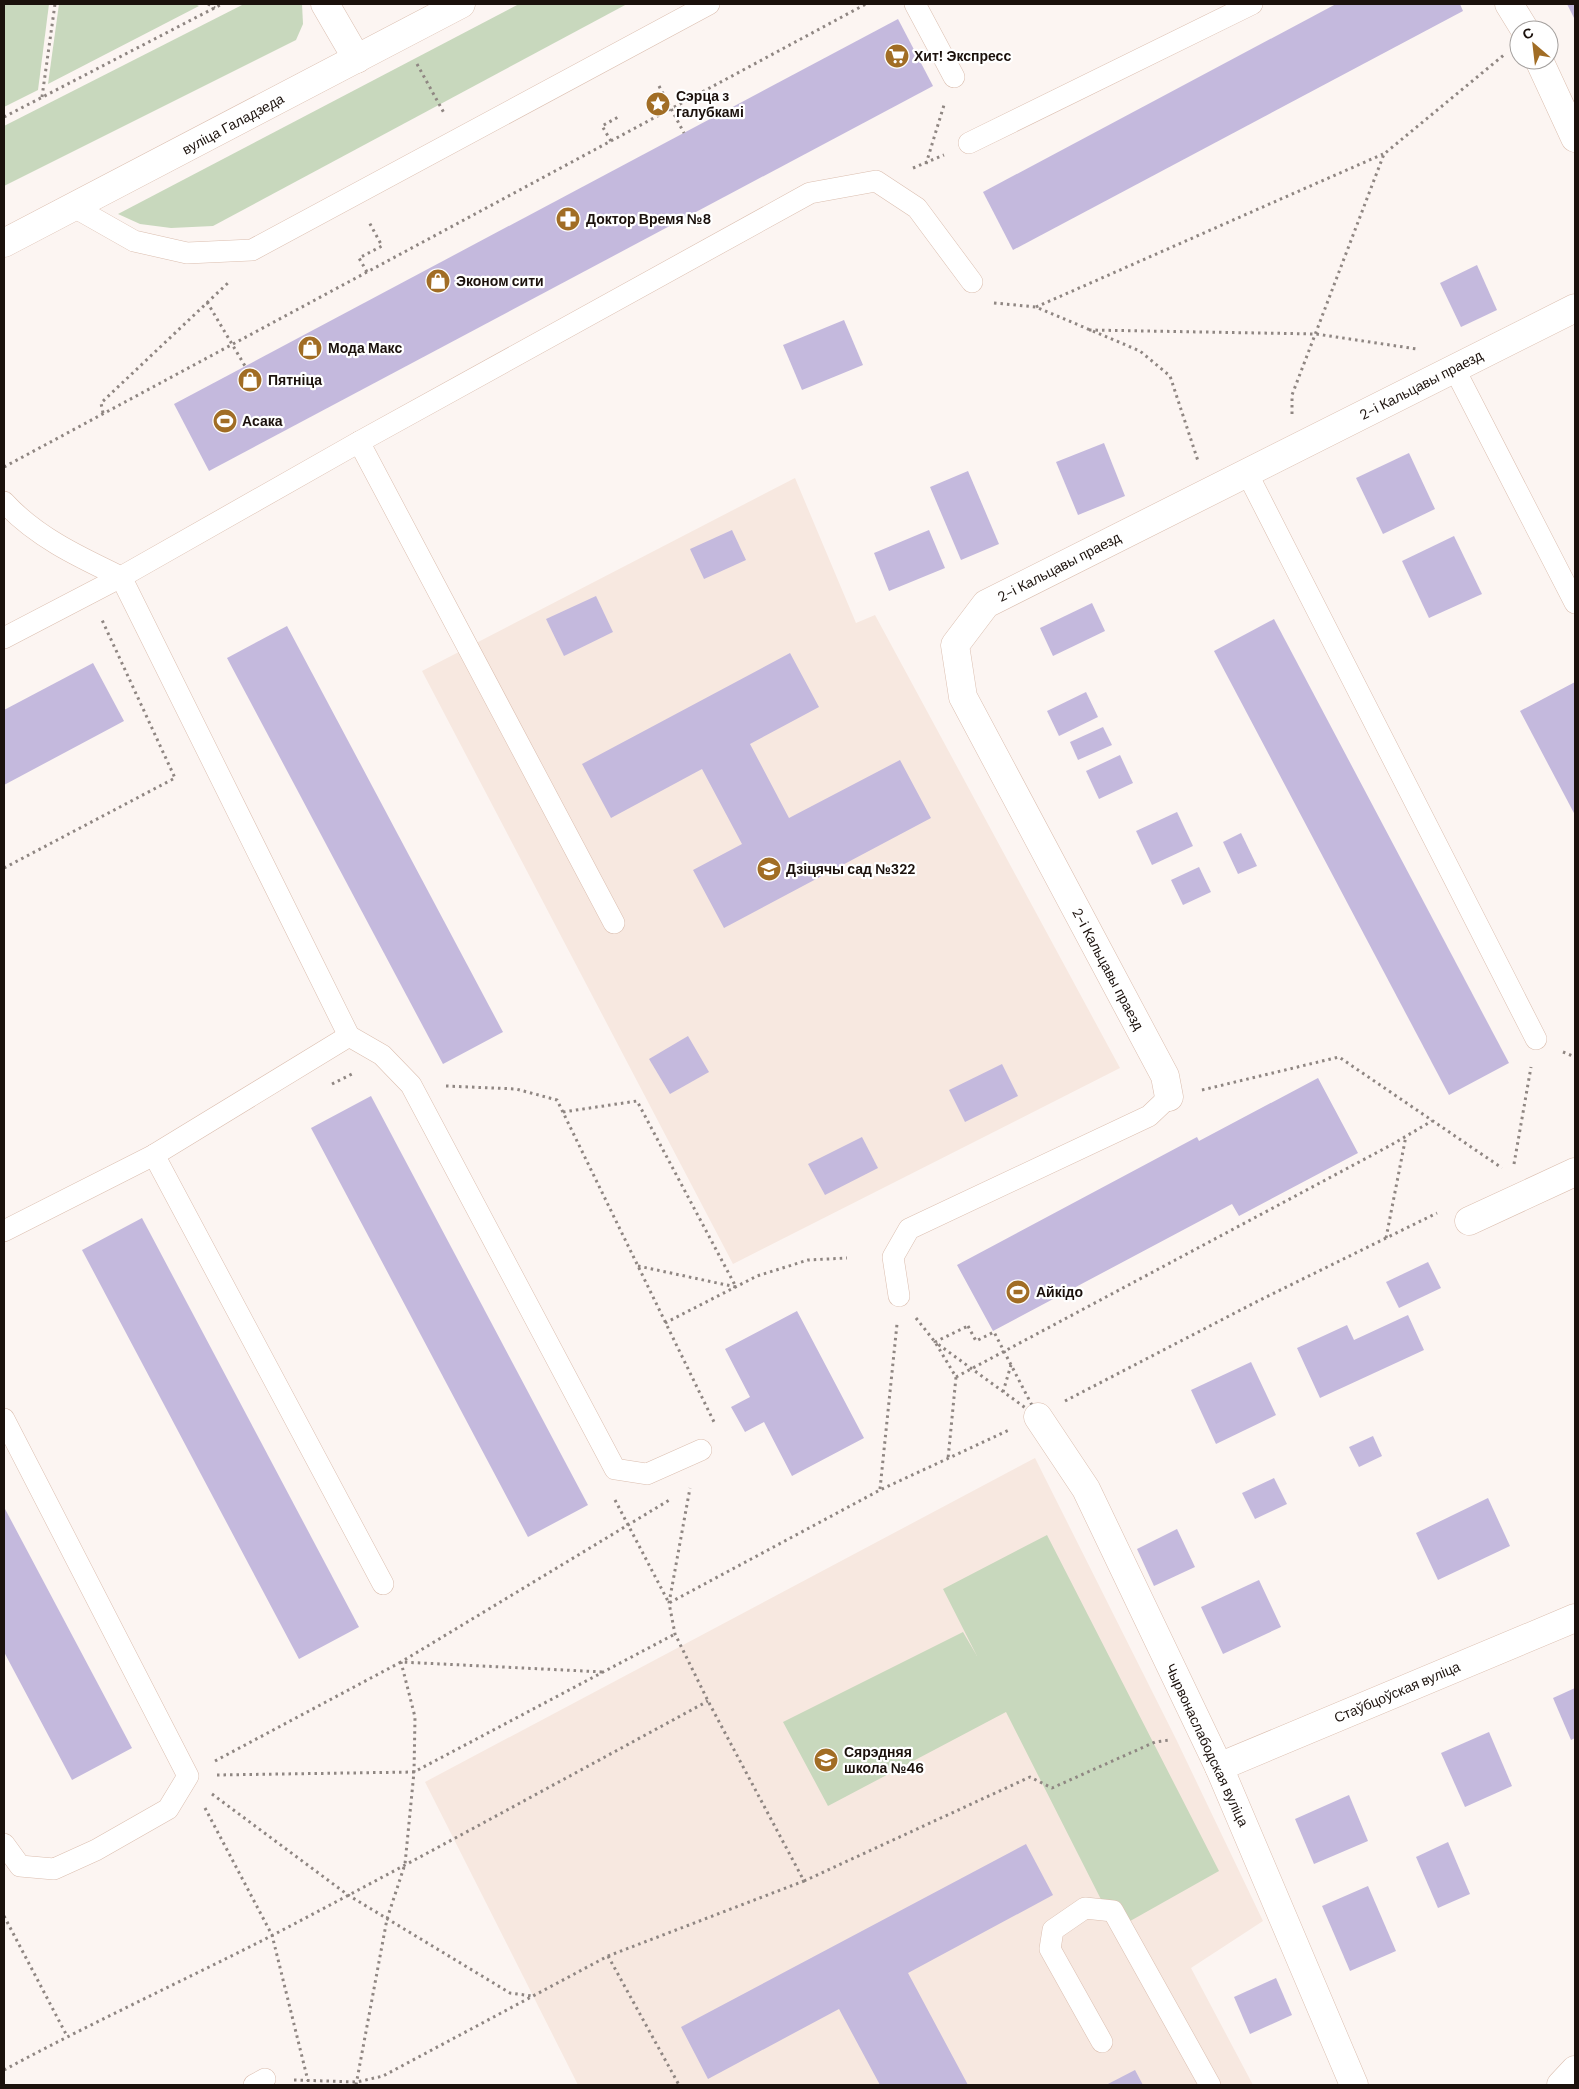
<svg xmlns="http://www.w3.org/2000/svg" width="1579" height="2089" font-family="'DM Sans',sans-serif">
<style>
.built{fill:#f7e8e0}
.green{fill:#c8d8bd}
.building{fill:#c4b9dd}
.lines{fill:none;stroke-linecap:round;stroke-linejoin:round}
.lane-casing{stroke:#dbbeaf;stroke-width:22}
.street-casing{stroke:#dbbeaf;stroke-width:29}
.secondary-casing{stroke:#dbbeaf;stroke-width:29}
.path{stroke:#8f8682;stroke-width:3;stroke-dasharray:2.5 4;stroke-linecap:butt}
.lane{stroke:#fff;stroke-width:21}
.street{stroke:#fff;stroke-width:28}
.secondary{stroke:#fff;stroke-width:28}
.labels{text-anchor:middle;stroke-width:4.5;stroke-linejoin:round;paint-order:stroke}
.poi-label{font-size:14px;font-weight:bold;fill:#1b110c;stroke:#fff;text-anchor:start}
.street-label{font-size:14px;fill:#1b110c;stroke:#fff}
</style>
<rect width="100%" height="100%" fill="#fcf5f2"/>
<g class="built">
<polygon points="795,478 856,623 875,615 1120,1068 733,1264 422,671"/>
<polygon points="1035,1458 1176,1739 1263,1921 1191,1968 1253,2085 578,2085 425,1782"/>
</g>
<g class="green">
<polygon points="4,4 49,4 38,90 4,107"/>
<polygon points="59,4 195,4 199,6 48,84"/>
<polygon points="244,4 302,4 303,24 296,40 4,186 4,126"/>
<polygon points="519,4 627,4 213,226 171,228 140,224 118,214"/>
<polygon points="1047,1535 1219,1871 1116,1929 1006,1712 828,1806 783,1722 963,1632 977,1656 943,1589"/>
</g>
<g class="building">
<polygon points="1336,4 1460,4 1463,11 1013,250 983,192"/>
<polygon points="1567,4 1575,4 1575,20"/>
<polygon points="898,19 933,86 209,471 174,404"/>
<polygon points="1477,265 1497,310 1461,327 1440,283"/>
<polygon points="844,320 863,365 802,390 783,345"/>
<polygon points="1104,443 1125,496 1078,515 1056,462"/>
<polygon points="1409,453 1435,509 1383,534 1356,478"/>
<polygon points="968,471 999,544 961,560 930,487"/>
<polygon points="732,530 746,560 704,579 690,549"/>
<polygon points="929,530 945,568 889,591 874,553"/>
<polygon points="1454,536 1482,594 1429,618 1402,561"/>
<polygon points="596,596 613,632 564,656 546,619"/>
<polygon points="1092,603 1105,631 1053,656 1040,628"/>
<polygon points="1274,619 1509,1063 1449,1095 1214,651"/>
<polygon points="287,626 503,1032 443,1064 227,658"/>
<polygon points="790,653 819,707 750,744 789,818 900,760 931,818 724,928 693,870 742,844 702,769 611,818 582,764"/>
<polygon points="93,663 124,721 4,785 4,710"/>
<polygon points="1575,682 1575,815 1520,711"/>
<polygon points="1086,692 1098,717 1059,736 1047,711"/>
<polygon points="1103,727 1112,745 1078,760 1070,742"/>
<polygon points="1120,755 1133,783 1099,799 1086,771"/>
<polygon points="1177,812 1193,846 1152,865 1136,831"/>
<polygon points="1241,833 1257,866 1238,874 1223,842"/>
<polygon points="1199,867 1211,892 1183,905 1171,880"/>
<polygon points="688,1036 709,1072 670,1094 649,1059"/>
<polygon points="1002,1064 1018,1096 965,1122 949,1090"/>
<polygon points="1318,1078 1358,1153 1239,1216 1232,1204 993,1331 957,1265 1197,1137 1199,1141"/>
<polygon points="371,1096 588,1505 528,1537 311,1128"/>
<polygon points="862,1137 878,1168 825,1195 808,1164"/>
<polygon points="142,1218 359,1627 299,1659 82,1250"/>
<polygon points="1428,1262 1441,1288 1399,1308 1386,1282"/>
<polygon points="797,1311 864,1438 792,1476 764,1422 745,1432 731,1407 750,1397 725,1349"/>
<polygon points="1408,1315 1424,1350 1320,1398 1297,1348 1347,1325 1354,1340"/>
<polygon points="1251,1362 1276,1415 1216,1444 1191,1390"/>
<polygon points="1373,1436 1382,1456 1359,1467 1349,1447"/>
<polygon points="1274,1478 1287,1504 1255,1519 1242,1493"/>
<polygon points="1488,1498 1510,1546 1438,1580 1416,1533"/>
<polygon points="4,1507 132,1748 72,1780 4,1652"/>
<polygon points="1177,1529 1195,1567 1154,1586 1137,1549"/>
<polygon points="1259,1580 1281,1627 1223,1654 1201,1607"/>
<polygon points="1575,1688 1575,1738 1571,1740 1553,1698"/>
<polygon points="1489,1732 1512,1786 1465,1807 1441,1753"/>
<polygon points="1349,1795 1368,1841 1314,1864 1295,1819"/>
<polygon points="1448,1842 1470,1894 1438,1908 1416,1857"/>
<polygon points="1026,1844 1053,1895 908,1973 968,2085 880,2085 839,2009 708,2079 681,2027"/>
<polygon points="1368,1886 1396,1951 1350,1971 1322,1906"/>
<polygon points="1276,1978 1292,2015 1250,2034 1234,1997"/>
<polygon points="1135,2070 1143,2085 1106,2085"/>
</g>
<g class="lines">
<defs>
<g id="lane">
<polyline points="915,4 954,77"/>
<polyline points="969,143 1252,4"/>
<polyline points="74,207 134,241 187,253 252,250 709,4"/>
<polyline points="1454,368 1575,603"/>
<polyline points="359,442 614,923"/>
<polyline points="1247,473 1536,1039"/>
<path d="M4 502C36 537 79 557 121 577L349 1036 382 1055 411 1085 615 1469 647 1474 701 1450"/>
<polyline points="4,638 121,577 359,442 810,193 876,181 917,208 972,282"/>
<polyline points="154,1155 383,1584"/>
<polyline points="4,1231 154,1155 349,1036"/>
<polyline points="899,1296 893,1257 909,1229 1149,1116 1169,1097"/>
<polyline points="4,1419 188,1776 168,1809 96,1850 54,1869 20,1866 4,1844"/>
<polyline points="1102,2042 1050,1949 1053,1930 1085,1908 1113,1911 1210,2085"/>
<polyline points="254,2085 265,2079"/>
</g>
<g id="street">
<polyline points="325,4 357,59"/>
<polyline points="1509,4 1525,30"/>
<polyline points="1539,60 1575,138"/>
<polyline points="1169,1097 1165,1076 963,697 955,645 986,604 1575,308"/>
<polyline points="1469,1221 1575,1172"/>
<polyline points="1038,1417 1086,1489 1219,1767 1354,2085"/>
<polyline points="1219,1767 1575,1618"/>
<polyline points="1561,2085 1575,2070"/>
</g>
<polyline id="secondary" points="4,243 461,4"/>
</defs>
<use href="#lane" class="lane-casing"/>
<use href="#street" class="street-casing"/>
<use href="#secondary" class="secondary-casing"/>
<g class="path">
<polyline points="208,4 215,8"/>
<polyline points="417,64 444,113"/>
<polyline points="659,86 684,133"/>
<polyline points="42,97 55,4"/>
<polyline points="4,117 222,4"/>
<polyline points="611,141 602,126 620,116"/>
<polyline points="926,164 944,105"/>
<polyline points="913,168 944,155"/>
<polyline points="367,272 359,258 382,246 369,222"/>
<polyline points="207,302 245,366"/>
<polyline points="994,303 1036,307 1140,351 1170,376 1198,461"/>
<polyline points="1036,307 1383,154"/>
<polyline points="1089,330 1316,334 1417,349"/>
<polyline points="103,413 101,403 229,282"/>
<polyline points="1292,414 1292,395 1384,154 1505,54"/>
<polyline points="4,467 866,4"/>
<polyline points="4,868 175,778 102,620"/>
<polyline points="1563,1052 1575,1057"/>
<polyline points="332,1084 354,1073"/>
<polyline points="446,1086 516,1089 557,1100 714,1422"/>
<polyline points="1202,1090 1339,1057 1502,1168"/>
<polyline points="563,1112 637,1101 736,1287"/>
<polyline points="1514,1164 1531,1067"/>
<polyline points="1386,1238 1406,1136"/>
<polyline points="638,1266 736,1287"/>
<polyline points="916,1318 935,1342 956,1377 948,1459"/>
<polyline points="665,1323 757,1276 808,1260 847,1258"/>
<polygon points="968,1326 976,1341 994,1332 1038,1417 935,1342"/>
<polyline points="956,1377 1391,1145 1432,1121"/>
<polyline points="1003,1392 1011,1365"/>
<polyline points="1065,1401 1258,1301 1437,1213"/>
<polyline points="880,1489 897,1324"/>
<polyline points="615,1500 669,1603 880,1490 1009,1430"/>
<polyline points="215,1761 401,1662 604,1672"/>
<polyline points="217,1775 414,1772 675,1634"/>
<polyline points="212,1794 348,1895 510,1993 532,1996"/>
<polyline points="205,1808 272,1935 308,2081"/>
<polyline points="804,1881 1030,1777 1052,1788 1155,1742 1170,1740"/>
<polyline points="4,1916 67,2036"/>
<polyline points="608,1956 679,2085"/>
<path d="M4 2070C93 2022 185 1980 275 1934 420 1858 564 1779 708 1701"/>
<polyline points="294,2080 357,2082 383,2076 608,1956 804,1881 708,1701 675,1634 669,1603 690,1488"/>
<polyline points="356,2085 387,1919 405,1864 414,1772 415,1717 401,1662 671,1499"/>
</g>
<use href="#lane" class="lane"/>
<use href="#street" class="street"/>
<use href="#secondary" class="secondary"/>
</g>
<defs>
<symbol id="supermarket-disc" viewBox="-11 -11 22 22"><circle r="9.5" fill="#a16d25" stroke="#fff"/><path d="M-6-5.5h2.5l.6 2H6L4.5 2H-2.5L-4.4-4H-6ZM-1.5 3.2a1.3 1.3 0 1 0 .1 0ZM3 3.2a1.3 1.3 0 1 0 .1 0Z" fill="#fff"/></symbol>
<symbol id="sight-disc" viewBox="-11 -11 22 22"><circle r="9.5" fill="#a16d25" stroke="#fff"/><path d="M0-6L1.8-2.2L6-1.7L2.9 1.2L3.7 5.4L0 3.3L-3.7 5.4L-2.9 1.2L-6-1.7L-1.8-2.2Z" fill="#fff"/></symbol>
<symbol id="pharmacy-disc" viewBox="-11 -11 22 22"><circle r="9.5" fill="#a16d25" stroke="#fff"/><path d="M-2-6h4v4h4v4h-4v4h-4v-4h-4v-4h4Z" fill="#fff"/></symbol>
<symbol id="shop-disc" viewBox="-11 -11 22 22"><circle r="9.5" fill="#a16d25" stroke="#fff"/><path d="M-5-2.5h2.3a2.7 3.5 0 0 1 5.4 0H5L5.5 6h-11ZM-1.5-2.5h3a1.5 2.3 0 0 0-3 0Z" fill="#fff"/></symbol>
<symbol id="stadium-disc" viewBox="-11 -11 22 22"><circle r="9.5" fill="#a16d25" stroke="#fff"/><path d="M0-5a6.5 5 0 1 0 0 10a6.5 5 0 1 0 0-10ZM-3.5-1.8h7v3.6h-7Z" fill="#fff"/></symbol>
<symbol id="school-disc" viewBox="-11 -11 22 22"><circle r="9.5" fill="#a16d25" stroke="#fff"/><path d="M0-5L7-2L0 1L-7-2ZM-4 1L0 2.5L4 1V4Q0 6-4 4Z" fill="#fff"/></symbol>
</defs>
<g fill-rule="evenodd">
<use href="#supermarket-disc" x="883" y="42" width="28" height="28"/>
<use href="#sight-disc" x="644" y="90" width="28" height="28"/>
<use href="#pharmacy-disc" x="554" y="205" width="28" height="28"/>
<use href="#shop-disc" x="424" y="267" width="28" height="28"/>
<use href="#shop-disc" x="296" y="334" width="28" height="28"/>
<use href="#shop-disc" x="236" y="366" width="28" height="28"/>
<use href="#stadium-disc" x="211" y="407" width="28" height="28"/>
<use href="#school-disc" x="755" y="855" width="28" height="28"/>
<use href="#stadium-disc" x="1004" y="1278" width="28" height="28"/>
<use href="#school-disc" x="812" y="1746" width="28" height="28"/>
</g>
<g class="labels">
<g class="poi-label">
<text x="914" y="61">Хит! Экспресс</text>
<text x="676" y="101">Сэрца з<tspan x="676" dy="16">галубкамі</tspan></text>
<text x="586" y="224">Доктор Время №8</text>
<text x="456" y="286">Эконом сити</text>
<text x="328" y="353">Мода Макс</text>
<text x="268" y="385">Пятніца</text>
<text x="242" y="426">Асака</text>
<text x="786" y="874">Дзіцячы сад №322</text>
<text x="1036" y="1297">Айкідо</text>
<text x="844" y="1757">Сярэдняя<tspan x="844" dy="16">школа №46</tspan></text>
</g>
<g class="street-label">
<text transform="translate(233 124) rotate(-28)" y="5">вуліца Галадзеда</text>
<text transform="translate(1421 385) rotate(-27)" y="5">2-і Кальцавы праезд</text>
<text transform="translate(1059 567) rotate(-27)" y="5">2-і Кальцавы праезд</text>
<text transform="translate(1108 969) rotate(62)" y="5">2-і Кальцавы праезд</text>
<text transform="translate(1397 1692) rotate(-23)" y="5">Стаўбцоўская вуліца</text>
<text transform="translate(1207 1745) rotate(65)" y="5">Чырвонаслабодская вуліца</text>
</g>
</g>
<rect width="1579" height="2089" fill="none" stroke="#1b110c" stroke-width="10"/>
<g transform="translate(1534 45) rotate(332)"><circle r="24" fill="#ffffff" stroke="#a4a09e"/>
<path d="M0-4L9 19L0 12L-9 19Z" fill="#a16d25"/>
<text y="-8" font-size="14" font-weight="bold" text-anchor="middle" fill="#1b110c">С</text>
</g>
</svg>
